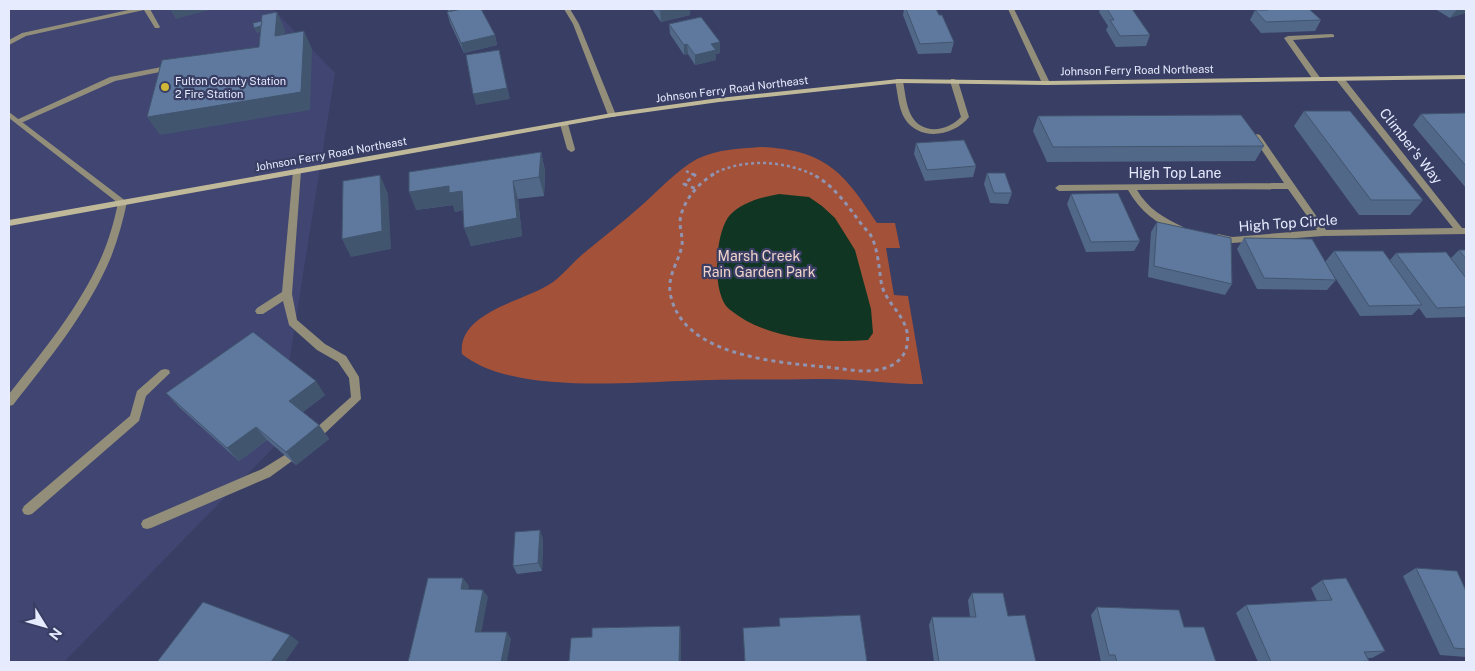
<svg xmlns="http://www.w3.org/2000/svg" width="1475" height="671" font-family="'Public Sans',sans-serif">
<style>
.built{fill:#404572}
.green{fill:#a35138}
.water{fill:#103623}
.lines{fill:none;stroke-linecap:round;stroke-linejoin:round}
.path-far1{stroke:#9094b1;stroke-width:2.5;stroke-dasharray:3 3;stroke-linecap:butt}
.path{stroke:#9094b1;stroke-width:3;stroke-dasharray:4 4;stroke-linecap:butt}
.lane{fill:#928e7a;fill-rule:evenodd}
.street{fill:#928e7a;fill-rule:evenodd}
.secondary{fill:#c0b999;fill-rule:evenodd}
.wall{fill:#526888}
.shaded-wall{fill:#42556f}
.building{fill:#5f799e;stroke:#42556f}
.poi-dot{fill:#d1b736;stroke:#393e64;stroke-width:2}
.labels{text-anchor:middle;stroke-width:4.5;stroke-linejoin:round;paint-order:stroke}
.far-street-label{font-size:11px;fill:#e7ebfe;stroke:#393e64}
.far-poi-label{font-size:11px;fill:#e7ebfe;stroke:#393e64;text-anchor:start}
.street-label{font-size:14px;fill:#e7ebfe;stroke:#393e64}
.park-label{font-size:14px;fill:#f0d3cb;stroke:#393e64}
</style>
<rect width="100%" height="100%" fill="#393e64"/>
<polygon class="built" points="9,9 273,9 335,73 276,445 64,662 9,662"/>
<path class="green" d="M760 147C825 150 843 171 877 223H895L900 248H886L894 295 908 296 923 384C887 384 852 378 817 379 771 380 725 379 680 381 621 383 509 393 462 354 457 311 527 301 553 282 564 274 573 262 584 253 603 237 623 222 642 205 659 190 677 170 697 159 718 149 738 149 760 147Z"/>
<path class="water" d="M779 194 809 197 822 206 835 218 855 250 871 309 873 333 868 340C821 343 767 340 729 309 711 294 715 231 730 215 742 202 762 197 779 194Z"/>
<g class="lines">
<g class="path-far1">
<polyline points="686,171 694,175"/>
<path d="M711 175C742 158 783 160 814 175"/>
</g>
<g class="path">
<polyline points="693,174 695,175 684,184 696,189"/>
<path d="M714 174C698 183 681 203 680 222 680 230 683 237 682 245 679 262 668 273 670 292 680 356 776 362 825 367 843 368 864 374 882 369 894 366 905 358 907 345 912 317 884 305 881 281 879 267 878 253 873 240 871 234 866 230 862 225 847 205 834 185 812 174"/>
</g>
<g class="lane">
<polygon points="133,9 150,9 160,27 159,28 155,28 144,10 26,36 9,45 9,40 22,33"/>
<polygon points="1332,34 1334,35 1334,37 1293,40 1321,79 1317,81 1314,81 1284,38 1288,36"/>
<polygon points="172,65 176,67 175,69 115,81 21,123 18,123 14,121 110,77"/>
<path d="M896 79H899L903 81C905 92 906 105 911 115 922 136 948 131 961 117L950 81 951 79H954L958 81 969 117C954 136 920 142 905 119 898 108 898 93 895 81Z"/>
<polygon points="561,122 567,122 568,124 575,149 574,151 571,152 567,149 560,124"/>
<polygon points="297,168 301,171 292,294 297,320 325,344 346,356 359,377 361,399 323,435 319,437 315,435 314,432 315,429 351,397 349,378 338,362 317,350 289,325 283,301 263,314 257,314 255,311 257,308 282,292 293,171"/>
<polygon points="165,369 169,370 170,373 146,396 139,421 32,514 28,515 24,514 22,510 24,506 130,416 137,391 161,370"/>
<polygon points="288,453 292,455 294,458 292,461 270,477 151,528 147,529 143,528 141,524 143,520 262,469"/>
</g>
<g class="street">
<polygon points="564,9 570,9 579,24 616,115 615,117 612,117 608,115 573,24"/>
<polygon points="1008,9 1014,9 1050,83 1049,85 1046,85 1042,83"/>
<path d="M1337 77H1343L1462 228H1466V234L1323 236 1232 243 1215 239 1213 237 1218 234 1232 237 1317 230 1288 189 1137 190C1148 209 1164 218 1183 227L1184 229 1180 232C1157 225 1140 211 1128 190L1059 191 1055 188 1059 185 1284 183 1253 137 1257 134 1260 135 1326 230 1453 228 1337 81Z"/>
<path d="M9 112 127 202C123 221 118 239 111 257 88 312 49 359 13 405L9 406V394C43 351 79 308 101 258 109 240 114 222 118 203L9 118Z"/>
</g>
<polygon class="secondary" points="1466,75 1466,79 1046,85 899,83 719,102 612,117 9,226 9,220 612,113 719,98 899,79 1046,81"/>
</g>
<g class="wall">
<polygon points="447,9 481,9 495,35 497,45 464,53 450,23 447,12 449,12"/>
<polygon points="652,9 690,9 690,15 661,22"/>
<polygon points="904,9 936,9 954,42 951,53 918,54 903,15"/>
<polygon points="1100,9 1132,9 1150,35 1146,46 1116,47 1106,30 1108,26 1099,12"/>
<polygon points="1265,9 1309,9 1321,20 1315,31 1261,33 1250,20 1255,10 1264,10"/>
<polygon points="1435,9 1466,9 1450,18"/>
<polygon points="669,24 720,53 716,54 716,60 695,65 688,54 684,55 670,34"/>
<polygon points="1304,111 1423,200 1410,215 1359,215 1294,126"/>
<polygon points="1466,113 1466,188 1413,125 1421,114"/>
<polygon points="1038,116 1264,146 1255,161 1047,162 1033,131"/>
<polygon points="916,143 976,166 973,177 925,181 914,154"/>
<polygon points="541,152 545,171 544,196 518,199 522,236 471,246 463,210 455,212 453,205 416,210"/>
<polygon points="987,173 1012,193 1008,204 990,203 984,184"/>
<polygon points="1071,194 1140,241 1134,251 1086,252 1067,204"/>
<polygon points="1157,222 1232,284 1225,295 1148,277 1151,232"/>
<polygon points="1244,238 1336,280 1327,290 1257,289 1237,249"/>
<polygon points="1459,250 1466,250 1466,317 1426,318 1419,308 1412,315 1360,316 1325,262 1334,251 1390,260 1396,253 1451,258"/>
<polygon points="166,393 325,395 303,412 319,425 329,439 296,465 267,440 239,461 179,407"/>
<polygon points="543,538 542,571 517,574 513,566"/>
<polygon points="1416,568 1466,591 1466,657 1440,655 1403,576"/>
<polygon points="1322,580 1385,651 1372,658 1368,658 1369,661 1367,662 1258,662 1236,613 1246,605 1317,601 1311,588"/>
<polygon points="972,593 1008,616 1036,662 934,662 929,625 932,617 970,617 968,600"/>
<polygon points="1097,607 1184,627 1216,662 1101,662 1091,615"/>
</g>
<g class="shaded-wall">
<polygon points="170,9 213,9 176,19"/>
<polygon points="450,9 478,9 452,16"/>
<polygon points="673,9 690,9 690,15 661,22 660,11"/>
<polygon points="1457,9 1466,9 1466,13 1450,18"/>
<polygon points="277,12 285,30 283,54 275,36"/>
<polygon points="271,24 274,30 257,33 254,28"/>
<polygon points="304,31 312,49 310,110 160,135 147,117"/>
<polygon points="495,35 497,45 464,53 461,43"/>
<polygon points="720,42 720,53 716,54 716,60 695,65 695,55 711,44"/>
<polygon points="687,44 688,54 684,55 684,45"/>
<polygon points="499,50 510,99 476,105 473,94"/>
<polygon points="541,152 545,171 544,196 539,177"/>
<polygon points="380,175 388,194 391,249 351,257 342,239"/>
<polygon points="513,181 518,199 522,236 471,246 464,228"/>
<polygon points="449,186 462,191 468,209 455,212 453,205 416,210 409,192"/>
<polygon points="316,381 325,395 299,415 289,401"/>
<polygon points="319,425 329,439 296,465 286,452"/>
<polygon points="256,427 267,440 239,461 227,448"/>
<polygon points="540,530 543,538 542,571 538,563"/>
<polygon points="463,578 469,586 466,597 461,589"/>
<polygon points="483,590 488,597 480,639 475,632"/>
<polygon points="680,626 681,633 681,662 679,662"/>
<polygon points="507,632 511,639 507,662 501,662"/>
<polygon points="290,635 299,642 285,662 271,662"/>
</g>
<g class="building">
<polygon points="462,9 481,9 495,35 461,43 447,12"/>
<polygon points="658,9 673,9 660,11"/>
<polygon points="906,9 936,9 939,15 942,15 954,42 920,44"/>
<polygon points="1107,9 1132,9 1150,35 1120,36 1110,20 1114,20"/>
<polygon points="1267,9 1309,9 1321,20 1266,22 1255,10 1268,10"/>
<polygon points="277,12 275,36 304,31 301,92 147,117 162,60 259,47 262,15"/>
<polygon points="701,17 720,42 711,44 716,50 695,55 687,44 684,45 669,24"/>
<polygon points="262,21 261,26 254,28 253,23"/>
<polygon points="499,50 507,88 473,94 466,55"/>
<polygon points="1304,111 1350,111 1423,200 1371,200"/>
<polygon points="1466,113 1466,166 1421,114"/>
<polygon points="1241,115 1264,146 1053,147 1038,116"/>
<polygon points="964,140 976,166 927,170 916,143"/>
<polygon points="541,152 539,177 513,181 517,218 464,228 462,191 449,193 449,186 409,192 409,172"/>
<polygon points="987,173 1005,173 1012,193 994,193"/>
<polygon points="380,175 382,231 342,239 343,181"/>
<polygon points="1118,193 1140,241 1091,242 1071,194"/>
<polygon points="1157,222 1231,238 1232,284 1154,266"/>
<polygon points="1244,238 1312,239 1336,280 1264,278"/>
<polygon points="1459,250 1466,250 1466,259"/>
<polygon points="1334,251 1383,251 1422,305 1369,306"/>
<polygon points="1446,252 1466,278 1466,307 1437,308 1396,253"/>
<polygon points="253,332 316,381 289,401 319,425 286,452 256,427 227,448 166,393"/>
<polygon points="540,530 538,563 513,566 515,532"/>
<polygon points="1416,568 1457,571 1466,591 1466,649 1454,648"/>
<polygon points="428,578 463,578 461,589 483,590 475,632 507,632 501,662 408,662"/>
<polygon points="1346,578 1385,651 1364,652 1369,661 1352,662 1271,662 1246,605 1332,600 1322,580"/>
<polygon points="972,593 1003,593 1008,616 1025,615 1036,662 939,662 932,617 976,617"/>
<polygon points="203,602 290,635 271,662 157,662"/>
<polygon points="1097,607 1179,610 1184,627 1204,627 1216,662 1117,662 1115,655 1109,655"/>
<polygon points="860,615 867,662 745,662 743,628 780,626 779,618"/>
<polygon points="680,626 679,662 569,662 571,638 592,637 592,628"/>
</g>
<circle class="poi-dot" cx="165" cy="87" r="5"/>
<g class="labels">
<g class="far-street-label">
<text transform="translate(1137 70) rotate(-1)" y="4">Johnson Ferry Road Northeast</text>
<text transform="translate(732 89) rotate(-7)" y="4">Johnson Ferry Road Northeast</text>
<text transform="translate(331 154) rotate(-10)" y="4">Johnson Ferry Road Northeast</text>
</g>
<g class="far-poi-label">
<text x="175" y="85">Fulton County Station<tspan x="175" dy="13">2 Fire Station</tspan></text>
</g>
<g class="street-label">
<text transform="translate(1411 146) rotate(52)" y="5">Climber's Way</text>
<text x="1175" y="178">High Top Lane</text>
<text transform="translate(1288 223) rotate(-4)" y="5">High Top Circle</text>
</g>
<g class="park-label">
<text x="759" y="261">Marsh Creek<tspan x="759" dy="16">Rain Garden Park</tspan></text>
</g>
</g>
<rect width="1475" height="671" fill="none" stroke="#e7ebfe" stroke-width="20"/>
<g transform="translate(45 626) rotate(127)" stroke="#393e64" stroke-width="4" paint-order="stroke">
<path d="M0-4L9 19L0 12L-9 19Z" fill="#e7ebfe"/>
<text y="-8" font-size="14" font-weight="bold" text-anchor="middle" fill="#e7ebfe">N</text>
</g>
</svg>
